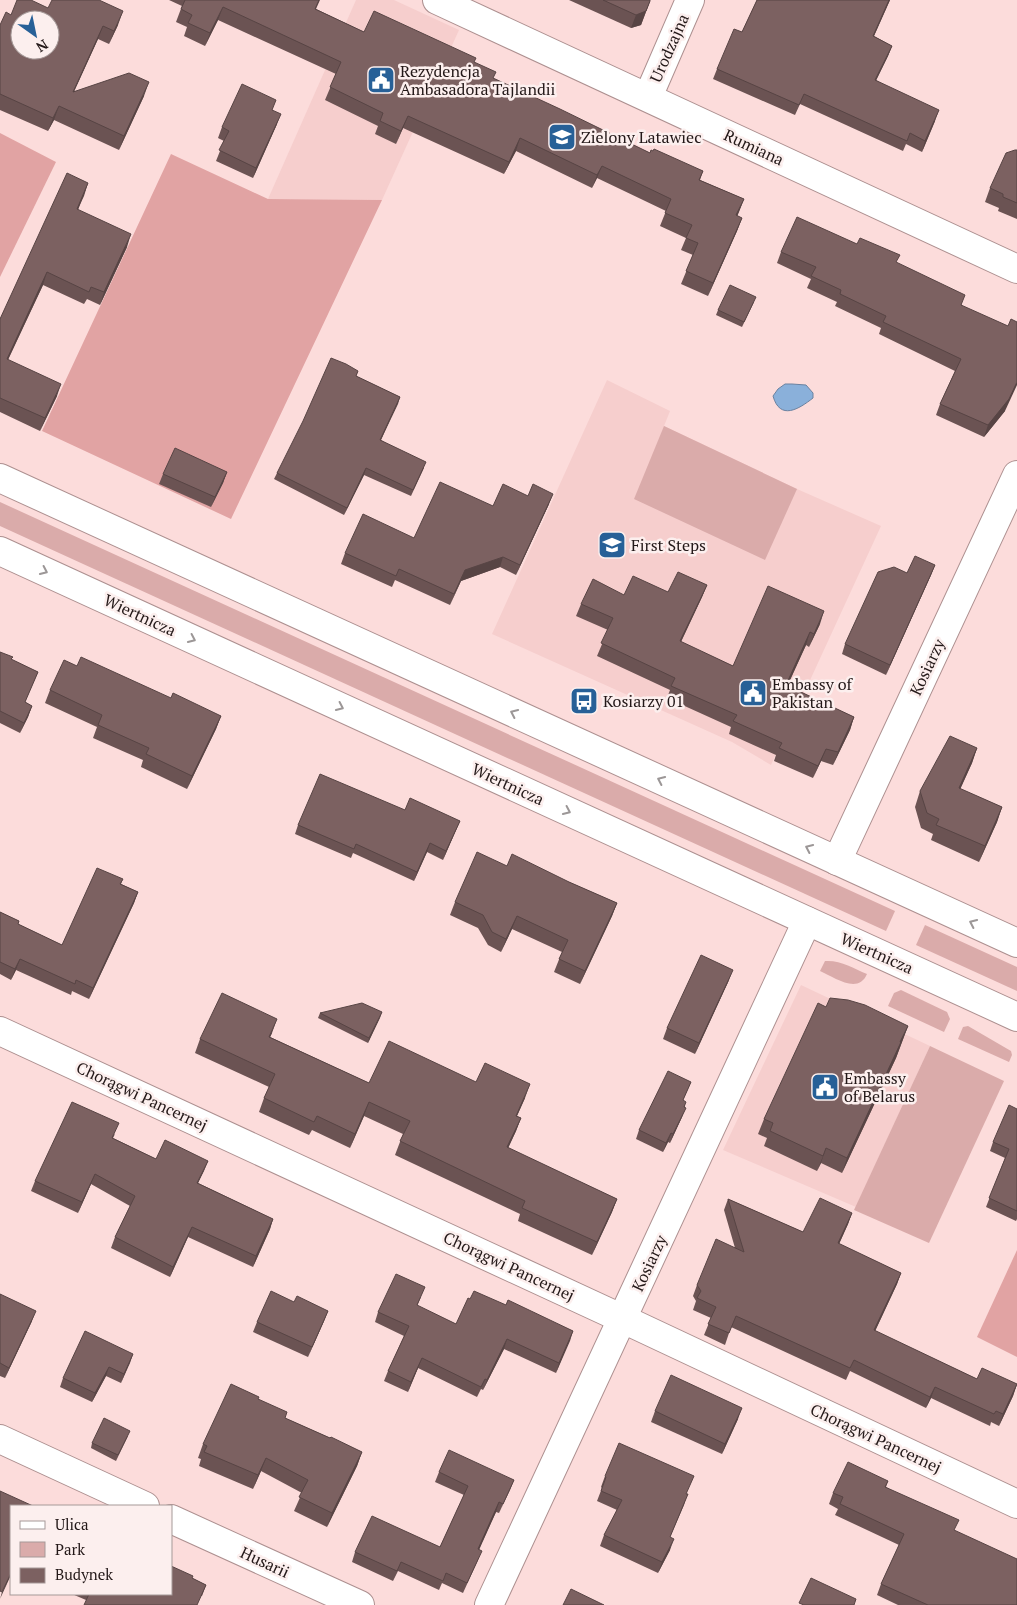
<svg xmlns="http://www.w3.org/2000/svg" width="1017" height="1605" font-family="'PT Serif',serif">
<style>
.built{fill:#f6cecd}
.green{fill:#daabaa}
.forest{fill:#e1a3a3}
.water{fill:#8ab0da;stroke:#6b82a0}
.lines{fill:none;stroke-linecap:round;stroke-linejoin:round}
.street-casing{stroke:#ad9090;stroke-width:30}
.secondary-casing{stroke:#ad9090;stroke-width:30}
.street{stroke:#fff;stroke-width:28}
.secondary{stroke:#fff;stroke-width:28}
.wall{fill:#6b5353}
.shaded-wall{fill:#574444}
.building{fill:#7c6161;stroke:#574444;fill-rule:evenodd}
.oneway{stroke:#9c9797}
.labels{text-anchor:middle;stroke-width:5;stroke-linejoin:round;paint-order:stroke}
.street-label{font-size:16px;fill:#231818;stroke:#fcefee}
.poi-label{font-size:16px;fill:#231818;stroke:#fcefee;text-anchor:start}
</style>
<rect width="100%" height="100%" fill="#fcdcdb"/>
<g class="built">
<polygon points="356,0 394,0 459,30 382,200 268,199"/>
<polygon points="607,380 670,411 664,426 797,489 881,526 771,765 732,742 492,634"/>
<polygon points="801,985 930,1046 856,1207 723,1150"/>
</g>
<g class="green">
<polygon points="664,426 797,489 765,560 634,499"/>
<polygon points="0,502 895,911 886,931 0,526"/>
<polygon points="925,925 1017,967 1017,991 916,945"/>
<path d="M825 961C841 960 853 968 867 974 858 995 834 977 820 971Z"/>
<polygon points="901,990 947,1012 950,1019 944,1032 888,1006 894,993"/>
<polygon points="968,1026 1011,1051 1012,1055 1009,1062 958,1039 963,1027"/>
<polygon points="930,1046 1004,1081 929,1243 854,1210"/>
</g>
<g class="forest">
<polygon points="0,133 56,162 0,277"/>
<polygon points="171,154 268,199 382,200 231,519 42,431"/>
<polygon points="1017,1250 1017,1357 977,1337"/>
</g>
<path class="water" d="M785 384H792L806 385 813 393V398C799 409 780 421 773 396L778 389Z"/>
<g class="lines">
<defs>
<g id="street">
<polyline points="437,0 1017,269"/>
<polyline points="648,97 690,0"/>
<polyline points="837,861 1017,475"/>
<polyline points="0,1031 623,1319 1017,1504"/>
<polyline points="0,1439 145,1506"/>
<polyline points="171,1519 360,1605"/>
<polyline points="489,1605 807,921"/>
</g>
<g id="secondary">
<polyline points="0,478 1017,943"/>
<polyline points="0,551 1017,1017"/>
</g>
</defs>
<use href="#street" class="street-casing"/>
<use href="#secondary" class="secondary-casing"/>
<use href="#street" class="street"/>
<use href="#secondary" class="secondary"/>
</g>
<g class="wall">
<polygon points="169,0 320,0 316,9 364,32 474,62 494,79 650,153 703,171 700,180 744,199 737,216 742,218 737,231 708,296 681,284 693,255 681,250 686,238 660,226 666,211 597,178 592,188 516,151 504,174 403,128 396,144 375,134 378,126 325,100 336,74 218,20 205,46 184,36 187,27 176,22 182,6"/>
<polygon points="569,0 650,0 650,1 641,25 631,28"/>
<polygon points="757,0 890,0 874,36 892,46 888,56 876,80 935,121 922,152 906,144 903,151 800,104 795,115 713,79 717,69 742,32"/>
<polygon points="48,8 118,25 109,44 98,39 74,91 144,96 119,150 54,120 48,131 0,110 0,25 11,15"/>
<polygon points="273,110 277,124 253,178 216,161 224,141 218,138 222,127"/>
<polygon points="1017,150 1017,219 998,211 999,208 985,202 990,188"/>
<polygon points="88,183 78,210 127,247 100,305 87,299 84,304 43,285 8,360 57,396 40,431 0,412 0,319"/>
<polygon points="781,252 897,263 962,305 1005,411 984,437 936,415 940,404 955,371 879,334 881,328 835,306 837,302 807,288 811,279 777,263"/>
<polygon points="754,302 742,327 716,315 718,310"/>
<polygon points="358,371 356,376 400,397 381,440 424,468 411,496 364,475 344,515 274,479 277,473"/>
<polygon points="227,472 223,483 211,507 159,484 163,474"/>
<polygon points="528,496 549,504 516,575 500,567 461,581 450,605 395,580 392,587 341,564 345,553 414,538 493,506"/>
<polygon points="935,565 931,575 886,675 842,654 845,644 907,573"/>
<polygon points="707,585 702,597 681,642 733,666 820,624 809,647 806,645 787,686 854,717 850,730 833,765 821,761 813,778 774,761 776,755 729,734 731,727 667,698 670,690 597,656 608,630 576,616 581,604 624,595 668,592"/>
<polygon points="0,652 12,660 38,672 25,702 32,706 28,717 20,733 0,723"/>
<polygon points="77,666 221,716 216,729 187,789 141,767 143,760 93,738 97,727 45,703 50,690"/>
<polygon points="977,748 972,763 960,789 1002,807 997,822 979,862 931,840 933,834 921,828 915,807 920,791"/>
<polygon points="405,810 460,821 443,860 427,852 414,881 353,853 351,858 295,834 298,825"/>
<polygon points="507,866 569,882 617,903 612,916 580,984 554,972 562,952 512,929 501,952 488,945 478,928 450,915 455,902"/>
<polygon points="123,879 121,884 138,892 134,903 89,999 72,991 71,995 16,970 11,980 0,974 0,912 19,921 18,924 62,945"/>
<polygon points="729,980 695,1054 663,1039 667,1028"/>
<polygon points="826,1007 908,1026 896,1058 842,1173 821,1163 817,1171 764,1146 767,1138 758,1134 764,1119"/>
<polygon points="382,1012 368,1043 318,1018 320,1013"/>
<polygon points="272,1033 270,1037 369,1083 476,1082 525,1098 517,1116 521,1118 516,1131 508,1148 617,1199 612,1212 592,1255 518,1221 520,1214 395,1155 403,1134 364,1116 350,1148 312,1130 309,1135 259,1112 264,1098 269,1087 195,1053 200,1039"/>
<polygon points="691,1082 683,1100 685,1107 682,1117 670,1143 668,1142 663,1152 636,1139 639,1130"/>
<polygon points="1017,1109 1017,1219 1016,1221 986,1207 1005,1158 990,1151 993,1142"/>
<polygon points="115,1134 113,1138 156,1159 208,1161 198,1183 273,1219 270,1229 253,1267 188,1237 170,1277 111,1248 115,1237 130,1206 91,1184 78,1213 31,1191 35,1181"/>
<polygon points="728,1199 803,1232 852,1213 848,1224 839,1244 901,1273 897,1284 875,1331 977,1379 1017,1384 1013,1396 999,1426 991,1422 990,1426 931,1398 926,1408 850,1371 846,1380 731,1327 725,1345 704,1335 711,1318 693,1310 696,1301 693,1296 697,1285 735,1248 724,1210"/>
<polygon points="0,1294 32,1321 5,1378 0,1376"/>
<polygon points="421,1297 417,1306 456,1324 506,1305 573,1331 556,1373 504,1349 483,1390 481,1389 477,1397 418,1368 408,1392 384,1381 388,1371 404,1336 375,1322 378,1312"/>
<polygon points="294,1302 328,1311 324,1321 308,1357 253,1332 257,1322"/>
<polygon points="133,1354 121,1383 106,1376 92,1402 60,1387 63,1378"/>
<polygon points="258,1399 285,1418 362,1452 357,1466 327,1527 294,1511 302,1493 261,1471 253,1489 199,1466 201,1459 198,1458 203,1444"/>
<polygon points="655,1411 738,1419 722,1454 651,1422"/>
<polygon points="128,1436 116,1461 91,1448 92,1443"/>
<polygon points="439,1472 514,1480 499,1513 496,1512 479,1549 478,1560 463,1593 442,1583 439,1590 398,1571 393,1581 352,1562 355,1552 440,1547 464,1495 435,1482"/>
<polygon points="605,1476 687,1494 684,1505 670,1537 670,1550 658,1573 600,1546 604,1535 617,1510 597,1501 602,1488 601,1487"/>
<polygon points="888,1481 886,1487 955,1531 1017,1605 898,1605 877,1595 881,1584 899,1545 835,1515 838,1509 829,1504 833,1493"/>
<polygon points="192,1578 206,1585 202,1596 86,1600 72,1594 171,1594"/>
</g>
<g class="shaded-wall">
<polygon points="889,0 890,0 869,47 873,36"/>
<polygon points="650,1 641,25 631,28 636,15"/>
<polygon points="223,7 218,20 205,46 210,33"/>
<polygon points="123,11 118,25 109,44 114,31"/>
<polygon points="103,26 98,39 68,105 73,92"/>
<polygon points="892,46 888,56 871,91 875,80"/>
<polygon points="149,82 144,96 119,150 124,136"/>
<polygon points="59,106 54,120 48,131 53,118"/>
<polygon points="939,110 935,121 922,152 925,141"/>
<polygon points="281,114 277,124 253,178 256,168"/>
<polygon points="408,116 403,128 396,144 401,131"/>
<polygon points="520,138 516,151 504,174 509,162"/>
<polygon points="602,166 597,178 592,188 597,175"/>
<polygon points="88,183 84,196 72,222 77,209"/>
<polygon points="744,199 739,212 732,228 736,215"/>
<polygon points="742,218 737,231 708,296 713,283"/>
<polygon points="131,234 127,247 100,305 104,292"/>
<polygon points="47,272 43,285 2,372 7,359"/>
<polygon points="1017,382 1017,385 1005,411 984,437 988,425"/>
<polygon points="61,384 57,396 40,431 45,418"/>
<polygon points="400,397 398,404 378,446 380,440"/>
<polygon points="366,468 364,475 344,515 347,508"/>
<polygon points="227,472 223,483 211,507 215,497"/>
<polygon points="553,494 549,504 516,575 520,565"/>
<polygon points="503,557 500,567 461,581 450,605 465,570"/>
<polygon points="935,565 931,575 886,675 890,665"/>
<polygon points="707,585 702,597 675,654 680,641"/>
<polygon points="824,611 820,624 809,647 814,634"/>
<polygon points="810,632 806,645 782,698 786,685"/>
<polygon points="32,706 28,717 20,733 24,723"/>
<polygon points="221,716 216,729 187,789 192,776"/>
<polygon points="854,717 850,730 833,765 838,752"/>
<polygon points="977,748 972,763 954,803 959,788"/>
<polygon points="826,749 821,761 813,778 818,766"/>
<polygon points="1002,807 997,822 979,862 985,846"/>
<polygon points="460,821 456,830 443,860 446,851"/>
<polygon points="430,843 427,852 414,881 417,872"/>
<polygon points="138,892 134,903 89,999 93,988"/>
<polygon points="617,903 612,916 580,984 585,971"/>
<polygon points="517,916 512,929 501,952 506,939"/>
<polygon points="20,959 16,970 11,980 15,969"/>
<polygon points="733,970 729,980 695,1054 699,1043"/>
<polygon points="382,1012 380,1018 368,1043 369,1038"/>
<polygon points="277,1019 272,1033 264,1050 269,1037"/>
<polygon points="908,1026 896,1058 842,1173 847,1158 900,1042"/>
<polygon points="530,1084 525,1098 511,1129 516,1116"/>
<polygon points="369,1102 364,1116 350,1148 355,1134"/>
<polygon points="686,1108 682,1117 670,1143 673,1134"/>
<polygon points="521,1118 516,1131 502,1161 507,1147"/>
<polygon points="671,1133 668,1142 663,1152 666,1143"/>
<polygon points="826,1148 821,1163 817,1171 823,1156"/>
<polygon points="208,1161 204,1171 193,1193 197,1183"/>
<polygon points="95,1174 91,1184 78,1213 82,1202"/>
<polygon points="617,1199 612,1212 592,1255 597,1242"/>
<polygon points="852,1213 848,1224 834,1255 838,1243"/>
<polygon points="273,1219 270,1229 253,1267 256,1256"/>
<polygon points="192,1227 188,1237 170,1277 173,1267"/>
<polygon points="901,1273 897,1284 870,1342 874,1330"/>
<polygon points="36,1311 32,1321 5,1378 9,1368"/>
<polygon points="328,1311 324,1321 308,1357 312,1347"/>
<polygon points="573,1331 570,1341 556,1373 559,1363"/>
<polygon points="507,1339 504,1349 483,1390 487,1380"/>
<polygon points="133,1354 130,1363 121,1383 124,1374"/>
<polygon points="422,1358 418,1368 408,1392 411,1382"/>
<polygon points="109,1367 106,1376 92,1402 95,1393"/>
<polygon points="1017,1384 1013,1396 999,1426 1003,1414"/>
<polygon points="935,1387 931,1398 926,1408 930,1397"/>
<polygon points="742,1408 738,1419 722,1454 725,1444"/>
<polygon points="362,1452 357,1466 327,1527 332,1513"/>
<polygon points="266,1458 261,1471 253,1489 258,1475"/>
<polygon points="514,1480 510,1490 499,1513 503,1504"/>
<polygon points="499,1502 496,1512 475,1559 478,1549"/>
<polygon points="674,1539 670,1550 658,1573 662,1562"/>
<polygon points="11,1573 11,1575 0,1599 2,1592"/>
</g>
<g class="building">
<path d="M17 0H31L48 8 52 0H99L123 11 114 31 103 26 73 92 129 73 149 82 124 136 59 106 53 118 0 94V25L6 12 11 15ZM20 20H50V50H20Z"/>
<polygon points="185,0 319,0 315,9 364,32 374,11 476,58 474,62 496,72 493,78 560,109 650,153 651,150 653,151 654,149 703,171 699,180 744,199 736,215 742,218 713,283 686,271 698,243 686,238 692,225 665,213 671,199 602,166 597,175 520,138 509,162 408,116 401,131 380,121 383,113 330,87 341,62 223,7 210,33 188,23 192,15 181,9"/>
<polygon points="603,0 650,0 650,1 646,11 636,15"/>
<polygon points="757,0 889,0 873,36 892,46 875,80 939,110 925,141 910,133 907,141 804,94 799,105 717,69 734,29 742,32"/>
<polygon points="242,84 276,100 272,110 281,114 256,168 219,150 229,131 222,127"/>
<polygon points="1015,150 1017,150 1017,203 1003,197 1003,194 990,188 1006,153"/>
<polygon points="67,173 88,183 77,209 131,234 104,292 91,287 89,292 47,272 7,359 61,384 45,418 0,398 0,319"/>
<polygon points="797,217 857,244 860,238 900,255 896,262 965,295 961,305 1008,326 1011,319 1017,322 1017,382 1009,399 988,425 940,404 961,359 883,322 886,316 840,294 841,290 811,276 816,267 781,252"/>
<polygon points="730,285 756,297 744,322 718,310"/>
<polygon points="331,358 346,364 358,371 356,376 400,397 380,440 426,462 413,490 366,468 347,508 277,473 303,421"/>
<polygon points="175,448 227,472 215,497 163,474"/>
<polygon points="440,482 493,506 503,484 528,496 533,484 553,494 520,565 503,557 465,570 454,594 399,569 396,576 345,553 363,514 414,538"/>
<polygon points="915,556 935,565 890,665 845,644 878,572 894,567 907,573"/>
<polygon points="678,572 707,585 680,641 733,666 768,586 824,611 814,634 810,632 786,685 854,717 838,752 826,749 818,766 779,748 782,743 733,721 737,715 671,686 675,678 601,643 613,618 581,604 593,579 624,595 633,576 668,592"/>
<polygon points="0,652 13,657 11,659 38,672 25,702 32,706 24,723 0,711"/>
<polygon points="81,657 171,698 173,693 221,716 192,776 146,754 149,748 98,725 102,715 50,690 64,660 77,666"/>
<polygon points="950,736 977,748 959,788 1002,807 985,846 936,825 939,819 927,813 920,791"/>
<polygon points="320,774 405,810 410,798 460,821 446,851 430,843 417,872 356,844 354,849 298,825"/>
<polygon points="477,852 507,866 512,854 569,882 617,903 585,971 559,959 568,940 517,916 506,939 492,932 483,915 455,902"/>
<polygon points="97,868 123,879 120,884 138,892 93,988 76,980 75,984 20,959 15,969 0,962 0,912 19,921 18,924 62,945"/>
<polygon points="701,955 733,970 699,1043 667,1028"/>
<polygon points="222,993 277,1019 269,1037 369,1083 389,1041 476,1082 485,1063 530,1084 516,1116 521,1118 507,1147 617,1199 597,1242 522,1208 525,1201 400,1141 410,1121 369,1102 355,1134 317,1116 314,1122 264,1098 275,1074 200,1039"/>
<polygon points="830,998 848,1000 865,1005 908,1026 900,1042 901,1042 847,1158 826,1148 823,1156 770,1131 773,1123 764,1119 818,1003 826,1007"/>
<polygon points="362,1003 382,1012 369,1038 320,1013"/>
<polygon points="668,1071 691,1082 683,1100 686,1102 684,1107 686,1108 673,1134 671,1133 666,1143 639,1130"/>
<polygon points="72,1102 119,1123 112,1138 156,1159 165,1140 208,1161 197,1183 273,1219 256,1256 192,1227 173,1267 115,1237 135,1196 95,1174 82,1202 35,1181"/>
<polygon points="1009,1105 1017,1109 1017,1211 989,1198 1009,1149 993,1142"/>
<polygon points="820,1198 852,1213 838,1243 901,1273 874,1330 977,1379 982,1368 1017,1384 1003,1414 996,1411 994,1414 935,1387 930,1397 854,1360 850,1368 736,1316 729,1333 708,1324 716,1307 697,1298 701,1291 697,1285 716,1239 744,1252 728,1199 803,1232"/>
<polygon points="396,1274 425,1287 417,1305 456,1324 468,1298 470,1299 474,1291 506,1305 508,1300 573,1331 559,1363 507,1339 487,1380 485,1379 481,1387 422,1358 411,1382 388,1371 409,1326 378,1312"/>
<polygon points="271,1291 294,1302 297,1296 328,1311 312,1347 257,1322"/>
<polygon points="0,1294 36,1311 9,1368 0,1363"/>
<polygon points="85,1331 133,1354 124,1374 109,1367 95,1393 63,1378"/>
<polygon points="671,1375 742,1408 725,1444 655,1411"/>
<polygon points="231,1384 259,1397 258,1399 287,1412 285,1418 330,1438 331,1437 362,1452 332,1513 299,1497 308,1480 266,1458 258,1475 204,1452 207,1446 203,1444"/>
<polygon points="104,1418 130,1431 118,1455 92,1443"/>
<polygon points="619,1443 694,1476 686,1494 688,1494 670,1537 674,1539 662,1562 604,1535 622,1500 601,1491 606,1477 605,1476"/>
<polygon points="449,1450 514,1480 503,1504 499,1502 478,1549 482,1551 467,1583 446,1573 443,1581 401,1562 397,1571 355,1552 372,1516 440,1547 468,1486 439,1472"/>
<polygon points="848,1462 888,1481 885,1487 959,1520 954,1530 1017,1559 1017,1605 928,1605 881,1584 904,1534 840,1504 843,1497 833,1493"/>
<polygon points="0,1491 33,1506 11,1506 11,1573 2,1592 0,1591"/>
<polygon points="171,1566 193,1576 192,1578 206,1585 197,1605 84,1605 89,1594 171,1594"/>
<polygon points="811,1578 856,1599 854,1605 804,1605 799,1603"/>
<polygon points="571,1589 604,1605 563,1605"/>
</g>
<defs><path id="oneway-chevron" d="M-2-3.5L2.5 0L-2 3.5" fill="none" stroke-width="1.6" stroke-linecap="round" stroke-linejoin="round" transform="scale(1.25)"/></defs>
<g class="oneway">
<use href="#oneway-chevron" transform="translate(44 571) rotate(25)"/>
<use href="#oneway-chevron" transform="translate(192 639) rotate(25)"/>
<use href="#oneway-chevron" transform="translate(340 707) rotate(25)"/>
<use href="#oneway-chevron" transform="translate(514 713) rotate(-155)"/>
<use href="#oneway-chevron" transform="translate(661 780) rotate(-155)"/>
<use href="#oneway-chevron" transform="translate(567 811) rotate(25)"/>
<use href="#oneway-chevron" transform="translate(809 848) rotate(-155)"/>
<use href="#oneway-chevron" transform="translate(973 923) rotate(-155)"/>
</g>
<defs>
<symbol id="civic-square" viewBox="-11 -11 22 22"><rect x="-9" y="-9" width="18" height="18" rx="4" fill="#276097" stroke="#fcefee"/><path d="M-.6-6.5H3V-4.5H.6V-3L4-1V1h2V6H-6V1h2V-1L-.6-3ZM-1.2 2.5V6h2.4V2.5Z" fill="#fff"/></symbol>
<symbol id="school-square" viewBox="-11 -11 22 22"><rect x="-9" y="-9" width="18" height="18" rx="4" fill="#276097" stroke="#fcefee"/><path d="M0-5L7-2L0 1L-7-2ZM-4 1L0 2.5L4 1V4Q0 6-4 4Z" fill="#fff"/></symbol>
<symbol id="bus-square" viewBox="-11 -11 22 22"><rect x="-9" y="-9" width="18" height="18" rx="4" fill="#276097" stroke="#fcefee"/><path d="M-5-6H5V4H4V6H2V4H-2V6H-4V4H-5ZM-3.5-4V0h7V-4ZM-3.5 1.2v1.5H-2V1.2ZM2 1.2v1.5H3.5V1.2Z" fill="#fff"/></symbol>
</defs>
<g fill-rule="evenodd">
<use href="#civic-square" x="365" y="64" width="32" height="32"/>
<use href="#school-square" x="546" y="121" width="32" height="32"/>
<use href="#school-square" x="596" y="529" width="32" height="32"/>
<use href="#civic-square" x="737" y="677" width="32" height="32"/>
<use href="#bus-square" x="568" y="685" width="32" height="32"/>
<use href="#civic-square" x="809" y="1071" width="32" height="32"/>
</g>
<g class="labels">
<g class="street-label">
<text transform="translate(669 48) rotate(-66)" y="6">Urodzajna</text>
<text transform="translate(754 147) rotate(25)" y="6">Rumiana</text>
<text transform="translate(140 615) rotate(25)" y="6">Wiertnicza</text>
<text transform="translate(927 667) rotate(-65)" y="6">Kosiarzy</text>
<text transform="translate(508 784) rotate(25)" y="6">Wiertnicza</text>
<text transform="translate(877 953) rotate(24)" y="6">Wiertnicza</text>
<text transform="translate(142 1096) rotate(25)" y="6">Chorągwi Pancernej</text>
<text transform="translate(649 1263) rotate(-65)" y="6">Kosiarzy</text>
<text transform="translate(509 1266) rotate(25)" y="6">Chorągwi Pancernej</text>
<text transform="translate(876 1438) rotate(25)" y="6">Chorągwi Pancernej</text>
<text transform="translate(265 1562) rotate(25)" y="6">Husarii</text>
</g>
<g class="poi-label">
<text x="400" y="77">Rezydencja<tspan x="400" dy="18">Ambasadora Tajlandii</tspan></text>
<text x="581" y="143">Zielony Latawiec</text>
<text x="631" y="551">First Steps</text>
<text x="772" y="690">Embassy of<tspan x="772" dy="18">Pakistan</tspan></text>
<text x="603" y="707">Kosiarzy 01</text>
<text x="844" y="1084">Embassy<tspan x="844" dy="18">of Belarus</tspan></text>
</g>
</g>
<rect x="10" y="1505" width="162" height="90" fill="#fcefee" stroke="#a59998"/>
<rect x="20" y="1521" width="25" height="8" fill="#ffffff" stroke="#a59998"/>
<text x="55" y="1530" font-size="15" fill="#231818">Ulica</text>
<rect x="20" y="1542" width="25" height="15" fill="#daabaa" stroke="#a59998"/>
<text x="55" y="1555" font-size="15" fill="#231818">Park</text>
<rect x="20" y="1568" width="25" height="15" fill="#7c6161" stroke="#a59998"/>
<text x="55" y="1580" font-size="15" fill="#231818">Budynek</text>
<g transform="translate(35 35) rotate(147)"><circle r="24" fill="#fcefee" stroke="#a59998"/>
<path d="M0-4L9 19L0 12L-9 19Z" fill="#276097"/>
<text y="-8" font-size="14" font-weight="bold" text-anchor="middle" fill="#231818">N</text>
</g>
</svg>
